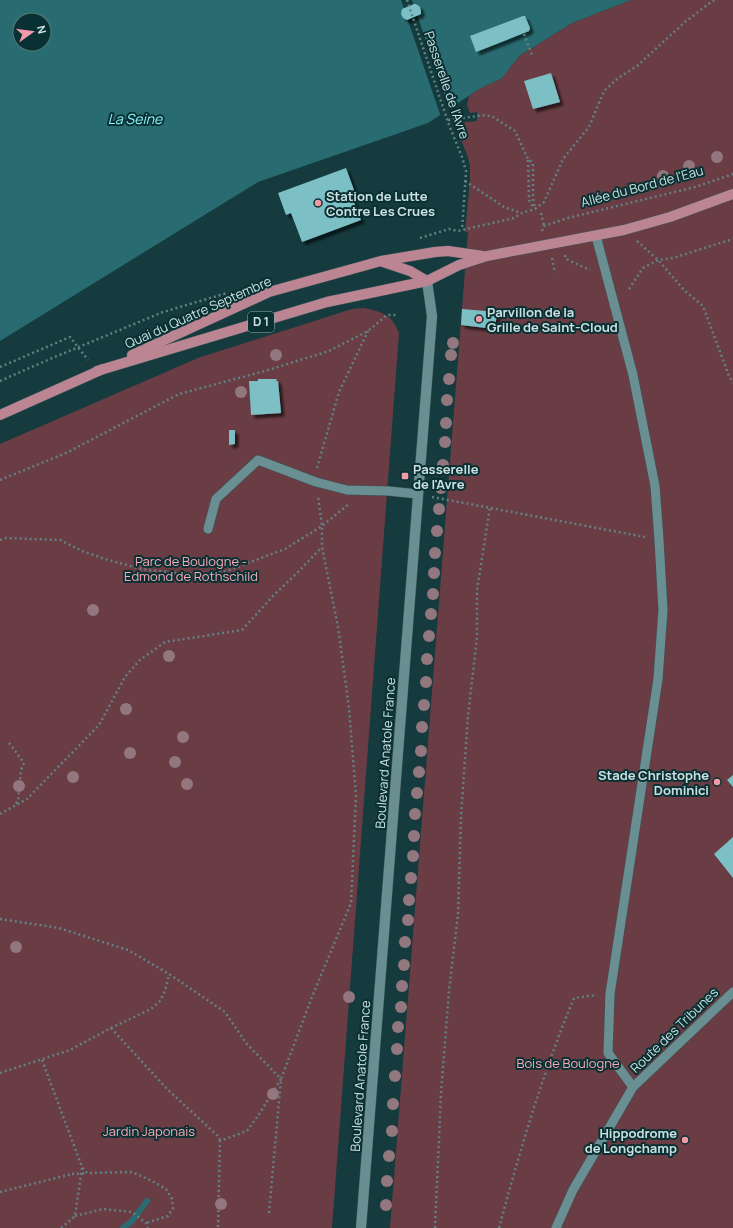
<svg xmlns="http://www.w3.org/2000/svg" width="733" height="1228" font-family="Manrope,sans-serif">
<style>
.green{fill:#6a3c44}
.water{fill:#286c72;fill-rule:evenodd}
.pier{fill:#153b3e}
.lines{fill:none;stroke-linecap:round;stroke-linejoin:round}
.stream{stroke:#286c72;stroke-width:6}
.building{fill:#7cbfc4;filter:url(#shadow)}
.lane-casing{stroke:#3c5658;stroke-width:10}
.secondary-casing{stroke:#3c5658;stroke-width:11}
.primary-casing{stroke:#3c5658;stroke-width:11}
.path{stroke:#628183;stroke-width:2.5;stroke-dasharray:2 3;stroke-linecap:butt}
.lane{stroke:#698f92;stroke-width:9}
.secondary{stroke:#698f92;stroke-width:10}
.primary{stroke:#bc8593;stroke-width:10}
.path-bridge{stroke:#628183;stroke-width:2.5;stroke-dasharray:2 3;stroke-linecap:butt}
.tree{fill:#93777f}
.poi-dot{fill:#f39aa8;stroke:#093134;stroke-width:1.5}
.labels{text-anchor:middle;stroke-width:4;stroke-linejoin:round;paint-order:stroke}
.shield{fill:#093134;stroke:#92acad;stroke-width:1}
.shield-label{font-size:12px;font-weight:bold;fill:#cce0e1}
.street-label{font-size:13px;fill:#cce0e1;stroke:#093134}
.poi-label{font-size:13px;font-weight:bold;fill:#cce0e1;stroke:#093134;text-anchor:start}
.park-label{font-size:13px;fill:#faa8b5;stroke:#093134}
.water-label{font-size:14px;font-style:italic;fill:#8df5fe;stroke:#093134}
</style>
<defs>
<filter id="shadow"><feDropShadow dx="3.5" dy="3.5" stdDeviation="1" flood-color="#0009"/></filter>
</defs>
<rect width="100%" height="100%" fill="#153b3e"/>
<g class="green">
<polygon points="631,0 733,0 733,1228 390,1228 468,232 465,232 470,180 470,166 468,157 454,123 477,121 477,112 470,113 467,105 469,96 479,89 502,78 519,56 572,23"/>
<path d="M364 308C382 312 392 314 399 333L332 1228H0V444L198 358 352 309Z"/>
</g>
<path class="water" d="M0 0H631L572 23 519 56 502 78 479 89 428 123 258 182 0 341ZM20 20H44V44H20Z"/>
<polygon class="pier" points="401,0 412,0 450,111 441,117"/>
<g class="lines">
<polyline class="stream" points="123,1228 131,1222 147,1201"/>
</g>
<g class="building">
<polygon points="414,4 416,4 420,7 421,12 421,14 407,20 403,18 401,14 402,9"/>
<polygon points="523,16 525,16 530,28 529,31 476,52 470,36"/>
<polygon points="551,73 560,102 533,109 524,81"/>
<polygon points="346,168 354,190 350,192 361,220 302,242 291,213 286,215 278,193"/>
<polygon points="462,309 497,312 495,329 461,325"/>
<polygon points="258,379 277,379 276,381 278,381 281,413 251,415 249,381 258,381"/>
<polygon points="229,430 235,430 235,444 229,445"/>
<polygon points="733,775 733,787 727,780"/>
<polygon points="733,837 733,878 714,854"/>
</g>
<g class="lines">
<defs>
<g id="lane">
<polyline points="596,236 633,375 655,486 659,540 663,610 658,679 610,994 608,1053 633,1087"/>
<polyline points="208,529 216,499 258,460 316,482 347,490 388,491 418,494"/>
<polyline points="556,1228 573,1190 633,1087 733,992"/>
</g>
<polyline id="secondary" points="361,1228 432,316 427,281"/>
<g id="primary">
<polyline points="383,262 410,271 427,281"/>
<polyline points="132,355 269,292 381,261 435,252 448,251 483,256"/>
<polyline points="97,371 327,302 427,281 459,265 487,256 624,230 670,217 733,194"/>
<polyline points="0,415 103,369"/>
</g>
</defs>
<use href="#lane" class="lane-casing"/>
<use href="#secondary" class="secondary-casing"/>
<use href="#primary" class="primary-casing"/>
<g class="path">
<polyline points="407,0 449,125 462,157 466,171 462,230"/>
<polyline points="524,34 532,55"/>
<polyline points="448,120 485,115 493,117 515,131 528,159 533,163 533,198 535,209"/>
<polyline points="528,160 529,200 533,207"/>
<polyline points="465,181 504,207 521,213"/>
<polyline points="541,213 544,226"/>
<polyline points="542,231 544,226 568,218 695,187 733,174"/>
<polyline points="420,238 449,229 458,231 514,218 522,213 535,209 544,202 563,159 589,127 604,91 617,79 637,66 685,22 711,2 715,0"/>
<polyline points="637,241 658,260 685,291 703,306 729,376 733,383"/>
<polyline points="565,255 566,259 590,270"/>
<polyline points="552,258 555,273"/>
<polyline points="629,289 643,268 658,260 673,258 733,239"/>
<polyline points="0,367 70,337 88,360"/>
<polyline points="0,381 50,359 163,312 227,293"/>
<polyline points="317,468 339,392 368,331"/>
<polyline points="0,480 66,453 179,394 265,371 329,351 368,331 387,315 398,315"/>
<polyline points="432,497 645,537"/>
<polyline points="0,540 6,538 60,540 82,551 105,559 141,569 186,574 224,572 285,549 322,526 349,504"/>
<polyline points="9,743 24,763 21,770 18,801 14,805"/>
<polyline points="0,814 27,799 99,725 125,677 140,660 165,642 242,630 274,595 297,573 322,547"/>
<polyline points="0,919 59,928 128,950 169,974 225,1012 246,1043 281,1079 258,1116 247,1131 220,1141 218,1228"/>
<polyline points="111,1028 167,1089 219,1137 220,1141"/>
<polyline points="42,1060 82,1167 87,1173 132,1172 154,1182 166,1189 172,1199 173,1208 168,1216 146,1223"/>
<polyline points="0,1073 70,1050 111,1028 151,1009 160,1001 165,991 169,974"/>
<polyline points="0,1192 72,1174"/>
<polyline points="269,1213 281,1079 312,997 351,903 356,796 349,708 338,627 322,547 322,526 318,496"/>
<polyline points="75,1216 103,1209 132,1212 146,1223 148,1228"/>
<polyline points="61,1228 75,1216 82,1168"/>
<polyline points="435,1228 441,1093 449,991 458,914 461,816 468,716 477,637 477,590 490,507"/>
<path d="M499 1228C520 1150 543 1072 574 998L597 995"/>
</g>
<use href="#lane" class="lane"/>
<use href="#secondary" class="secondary"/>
<use href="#primary" class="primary"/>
<polyline class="path-bridge" points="72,1174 87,1173"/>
</g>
<g class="tree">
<circle cx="717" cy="157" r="6"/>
<circle cx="689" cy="166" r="6"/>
<circle cx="663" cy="176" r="6"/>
<circle cx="453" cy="343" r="6"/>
<circle cx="276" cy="355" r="6"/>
<circle cx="451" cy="355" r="6"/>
<circle cx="449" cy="379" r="6"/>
<circle cx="241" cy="392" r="6"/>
<circle cx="447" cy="400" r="6"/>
<circle cx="446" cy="423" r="6"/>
<circle cx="445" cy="442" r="6"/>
<circle cx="443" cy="465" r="6"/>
<circle cx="441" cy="488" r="6"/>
<circle cx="439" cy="509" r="6"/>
<circle cx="437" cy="531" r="6"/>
<circle cx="435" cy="553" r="6"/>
<circle cx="434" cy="573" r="6"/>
<circle cx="433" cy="594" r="6"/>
<circle cx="93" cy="610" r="6"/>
<circle cx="431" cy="614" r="6"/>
<circle cx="429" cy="636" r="6"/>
<circle cx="169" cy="656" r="6"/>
<circle cx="427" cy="659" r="6"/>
<circle cx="426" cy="682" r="6"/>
<circle cx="424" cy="705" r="6"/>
<circle cx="126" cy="709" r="6"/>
<circle cx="422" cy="727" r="6"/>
<circle cx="183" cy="737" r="6"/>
<circle cx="421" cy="751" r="6"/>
<circle cx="130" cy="753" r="6"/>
<circle cx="175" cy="762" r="6"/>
<circle cx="419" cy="772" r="6"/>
<circle cx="73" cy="777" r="6"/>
<circle cx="187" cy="784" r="6"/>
<circle cx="19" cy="786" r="6"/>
<circle cx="417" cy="793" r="6"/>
<circle cx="415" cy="814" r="6"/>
<circle cx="414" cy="836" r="6"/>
<circle cx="413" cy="856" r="6"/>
<circle cx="411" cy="878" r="6"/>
<circle cx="409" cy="900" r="6"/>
<circle cx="408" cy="920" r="6"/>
<circle cx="405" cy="942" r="6"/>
<circle cx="16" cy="947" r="6"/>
<circle cx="404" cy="965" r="6"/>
<circle cx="402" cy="986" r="6"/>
<circle cx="349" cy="997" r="6"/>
<circle cx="401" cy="1007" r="6"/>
<circle cx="398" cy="1027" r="6"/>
<circle cx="397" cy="1049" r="6"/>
<circle cx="395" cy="1076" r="6"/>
<circle cx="273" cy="1094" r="6"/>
<circle cx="393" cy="1104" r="6"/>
<circle cx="392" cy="1131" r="6"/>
<circle cx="389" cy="1156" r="6"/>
<circle cx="387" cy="1181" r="6"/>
<circle cx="221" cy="1204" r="6"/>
<circle cx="386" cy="1205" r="6"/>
</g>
<g class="poi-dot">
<circle cx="318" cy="203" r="4"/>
<circle cx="479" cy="319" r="4"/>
<rect x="401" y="472" width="8" height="8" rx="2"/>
<circle cx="717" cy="782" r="4"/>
<circle cx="685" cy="1140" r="4"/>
</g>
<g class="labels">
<rect class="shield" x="248" y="312" width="26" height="20" rx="3"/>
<g class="shield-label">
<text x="261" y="326">D 1</text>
</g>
<g class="street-label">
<text transform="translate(447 85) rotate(71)" y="5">Passerelle de l'Avre</text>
<text transform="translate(642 186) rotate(-15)" y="5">Allée du Bord de l'Eau</text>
<text transform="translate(198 312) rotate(-24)" y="5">Quai du Quatre Septembre</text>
<text transform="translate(385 753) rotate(-86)" y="5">Boulevard Anatole France</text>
<text transform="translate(674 1030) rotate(-44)" y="5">Route des Tribunes</text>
<text transform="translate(360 1076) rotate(-86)" y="5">Boulevard Anatole France</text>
</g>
<g class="poi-label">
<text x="326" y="201">Station de Lutte<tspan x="326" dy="15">Contre Les Crues</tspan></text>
<text x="487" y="317">Parvillon de la<tspan x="487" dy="15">Grille de Saint-Cloud</tspan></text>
<text x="413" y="474">Passerelle<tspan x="413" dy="15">de l'Avre</tspan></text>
<text x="709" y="780" text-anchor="end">Stade Christophe<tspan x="709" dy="15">Dominici</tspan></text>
<text x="677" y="1138" text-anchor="end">Hippodrome<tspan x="677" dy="15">de Longchamp</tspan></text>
</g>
<g class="park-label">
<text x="191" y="566">Parc de Boulogne -<tspan x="191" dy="15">Edmond de Rothschild</tspan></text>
<text x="568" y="1068">Bois de Boulogne</text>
<text x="149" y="1136">Jardin Japonais</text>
</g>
<g class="water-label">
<text x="135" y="124">La Seine</text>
</g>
</g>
<g transform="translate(32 32) rotate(76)"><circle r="19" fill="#093134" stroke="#577779"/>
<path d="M0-3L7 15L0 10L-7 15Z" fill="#f39aa8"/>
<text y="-6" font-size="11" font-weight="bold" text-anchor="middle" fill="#cce0e1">N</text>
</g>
</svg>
